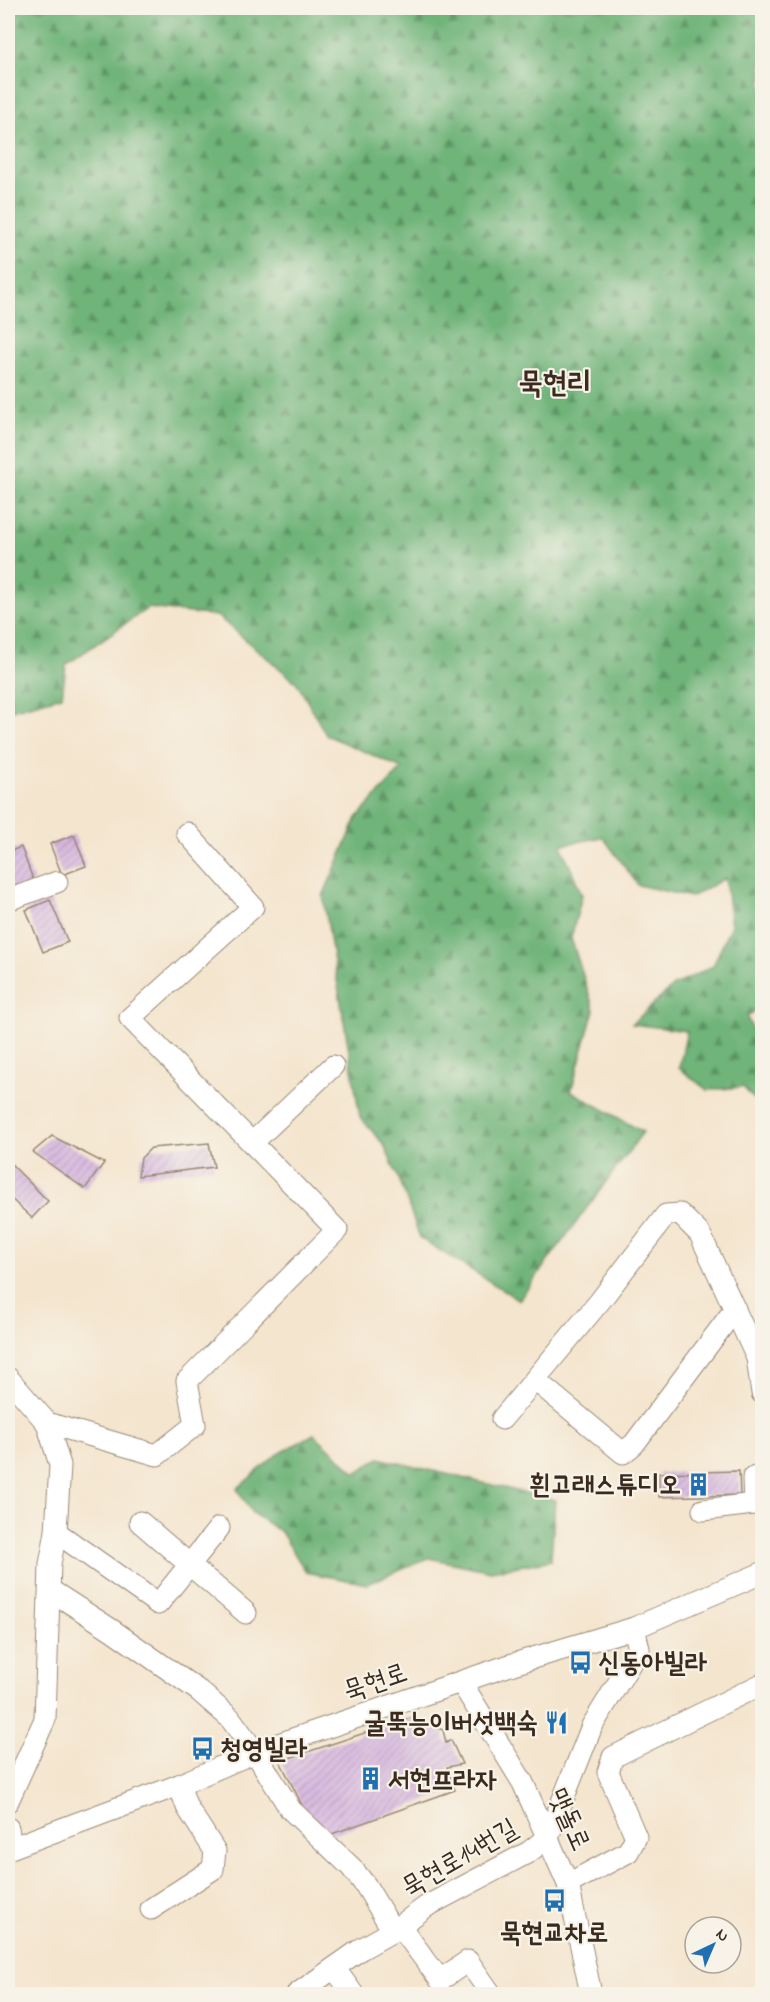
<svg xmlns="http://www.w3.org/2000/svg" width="770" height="2002" font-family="'Indie Flower','Poor Story',sans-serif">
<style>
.forest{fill:url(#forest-firs);stroke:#556f4c;stroke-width:1.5}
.building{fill:url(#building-hatch)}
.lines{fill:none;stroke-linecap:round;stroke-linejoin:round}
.minor-casing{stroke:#988876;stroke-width:23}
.minor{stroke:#fff;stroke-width:21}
.labels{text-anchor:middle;stroke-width:4.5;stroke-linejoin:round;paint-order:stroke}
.poi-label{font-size:27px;font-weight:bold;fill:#3b2a1e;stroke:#f7f3e8;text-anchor:start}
.street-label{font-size:27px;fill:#3b2a1e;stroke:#f7f3e8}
.quarter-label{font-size:30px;font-weight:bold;fill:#3b2a1e;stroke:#f7f3e8}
</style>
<defs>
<pattern id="forest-firs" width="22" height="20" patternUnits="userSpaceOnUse" patternTransform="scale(1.5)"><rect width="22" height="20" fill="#6fb479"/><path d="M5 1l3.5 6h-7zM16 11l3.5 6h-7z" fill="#5c9363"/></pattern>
<pattern id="building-hatch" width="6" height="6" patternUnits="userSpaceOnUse" patternTransform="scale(1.5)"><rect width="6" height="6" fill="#d6b5e0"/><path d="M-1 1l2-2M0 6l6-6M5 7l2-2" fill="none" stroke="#af93b5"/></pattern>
</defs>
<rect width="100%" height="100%" fill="#f7f3e8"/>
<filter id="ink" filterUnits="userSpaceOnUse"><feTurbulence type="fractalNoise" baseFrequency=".0167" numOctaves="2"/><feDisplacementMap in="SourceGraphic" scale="12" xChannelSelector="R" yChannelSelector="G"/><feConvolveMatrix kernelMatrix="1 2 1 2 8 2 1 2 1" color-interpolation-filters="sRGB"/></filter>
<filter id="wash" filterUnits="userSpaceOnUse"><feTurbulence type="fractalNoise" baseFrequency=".008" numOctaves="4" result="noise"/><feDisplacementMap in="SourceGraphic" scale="24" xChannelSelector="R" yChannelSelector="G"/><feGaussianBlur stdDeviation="1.35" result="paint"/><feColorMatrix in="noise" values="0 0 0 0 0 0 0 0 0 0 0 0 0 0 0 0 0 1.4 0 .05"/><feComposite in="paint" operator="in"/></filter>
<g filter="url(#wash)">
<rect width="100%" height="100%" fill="#f4e5ce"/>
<g class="forest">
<polygon points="8,8 762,8 762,1005 747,1017 762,1051 762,1108 743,1087 707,1090 679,1068 687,1031 632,1024 673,986 713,966 731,925 725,878 691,897 638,885 603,837 561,845 582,895 571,938 594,1010 571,1091 643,1132 519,1300 420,1238 401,1184 384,1145 360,1117 323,896 357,818 402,768 326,735 297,683 217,616 148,608 66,665 62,696 8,711"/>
<polygon points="314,1434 356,1473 379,1458 555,1500 551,1560 491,1571 429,1558 367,1584 306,1572 281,1532 252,1513 237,1489 275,1456"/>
</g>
<g id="blocks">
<g class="building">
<polygon points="74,835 86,866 62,875 50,844"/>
<polygon points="21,847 34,882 9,891 8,852"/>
<polygon points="50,900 68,942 43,952 26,910"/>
<polygon points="52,1136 104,1163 85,1189 33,1152"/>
<polygon points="209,1143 214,1167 138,1176 141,1158 151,1148"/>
<polygon points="11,1164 48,1201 32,1218 8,1196 8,1168"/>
<polygon points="739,1471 740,1495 659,1497 659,1473"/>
<polygon points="410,1718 443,1730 446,1743 451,1740 462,1764 447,1767 455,1790 332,1834 304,1809 280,1761"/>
</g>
</g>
</g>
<g filter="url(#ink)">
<use href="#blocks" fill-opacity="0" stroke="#988876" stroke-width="1.5"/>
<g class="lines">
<defs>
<g id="minor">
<polyline points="8,900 57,882"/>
<polyline points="252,1143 333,1066"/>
<polyline points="8,1378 47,1423 60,1465 56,1532 50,1564 45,1719 8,1801"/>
<polyline points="535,1380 623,1453 634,1444 735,1309"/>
<polyline points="502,1419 600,1301 666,1215 680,1214 700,1234 757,1358 762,1393"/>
<polyline points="47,1423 157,1455 195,1425 187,1381 337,1230 130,1018 253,907 187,833"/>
<polyline points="703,1510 754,1504 753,1478 762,1475"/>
<polyline points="140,1522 246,1613"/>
<polyline points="56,1532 158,1604 219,1528"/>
<polyline points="50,1590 112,1630 199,1691 230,1718 255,1752 290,1809 351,1867 366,1886 393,1931"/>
<polyline points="461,1682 523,1783 568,1884 591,1994"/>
<polyline points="8,1828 11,1847"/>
<polyline points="8,1849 179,1785 255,1752 513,1664 634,1628 762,1573"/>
<polyline points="568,1884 628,1852 636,1837 608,1772 613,1757 762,1684"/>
<polyline points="151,1909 213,1869 215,1851 187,1807 179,1785"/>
<polyline points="400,1926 440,1980 468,1961 491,1994"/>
<polyline points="335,1969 353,1994"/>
<polyline points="297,1994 361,1949 393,1931 427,1906 529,1852 548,1837 592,1726 639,1649 634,1628"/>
</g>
</defs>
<use href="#minor" class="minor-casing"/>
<use href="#minor" class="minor"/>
</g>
</g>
<defs>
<symbol id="building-bare" viewBox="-9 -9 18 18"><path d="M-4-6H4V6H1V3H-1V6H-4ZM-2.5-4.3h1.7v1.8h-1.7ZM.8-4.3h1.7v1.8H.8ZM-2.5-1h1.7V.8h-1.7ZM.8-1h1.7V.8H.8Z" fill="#1f6fb2" stroke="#f7f3e8" stroke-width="2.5" paint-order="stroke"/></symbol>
<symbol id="bus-bare" viewBox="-9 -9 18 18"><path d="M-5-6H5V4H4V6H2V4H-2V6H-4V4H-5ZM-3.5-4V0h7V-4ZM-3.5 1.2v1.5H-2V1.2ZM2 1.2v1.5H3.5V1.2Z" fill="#1f6fb2" stroke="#f7f3e8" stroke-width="2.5" paint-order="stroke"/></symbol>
<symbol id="restaurant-bare" viewBox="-9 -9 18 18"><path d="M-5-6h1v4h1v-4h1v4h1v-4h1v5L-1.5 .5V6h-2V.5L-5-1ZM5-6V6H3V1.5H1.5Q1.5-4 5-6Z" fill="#1f6fb2" stroke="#f7f3e8" stroke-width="2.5" paint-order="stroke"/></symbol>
</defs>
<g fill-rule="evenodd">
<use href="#building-bare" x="682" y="1468" width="33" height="33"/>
<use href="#bus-bare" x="564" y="1646" width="33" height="33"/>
<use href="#restaurant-bare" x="540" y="1706" width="33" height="33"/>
<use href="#bus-bare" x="186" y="1732" width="33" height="33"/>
<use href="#building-bare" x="354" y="1762" width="33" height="33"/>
<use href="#bus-bare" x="538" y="1884" width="33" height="33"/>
</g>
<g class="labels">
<g class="poi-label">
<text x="681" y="1493" text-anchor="end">흰고래스튜디오</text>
<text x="598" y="1671">신동아빌라</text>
<text x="538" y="1731" text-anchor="end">굴뚝능이버섯백숙</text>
<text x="220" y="1757">청영빌라</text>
<text x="388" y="1788">서현프라자</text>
<text x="554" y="1941" text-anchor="middle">묵현교차로</text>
</g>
<g class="street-label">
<text transform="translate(375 1681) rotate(-19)" y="9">묵현로</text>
<text transform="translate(570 1819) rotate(66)" y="9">맷돌로</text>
<text transform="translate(459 1857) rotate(-30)" y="9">묵현로14번길</text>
</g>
<g class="quarter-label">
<text x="555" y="392">묵현리</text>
</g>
</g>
<rect width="770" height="2002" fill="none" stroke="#f7f3e8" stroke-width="30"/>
<g transform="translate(713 1945) rotate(44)"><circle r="28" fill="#f7f3e8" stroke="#aca397" stroke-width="1.5"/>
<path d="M0-4.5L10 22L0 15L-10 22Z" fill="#1f6fb2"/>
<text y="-9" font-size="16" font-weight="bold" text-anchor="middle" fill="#3b2a1e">N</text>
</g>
</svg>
